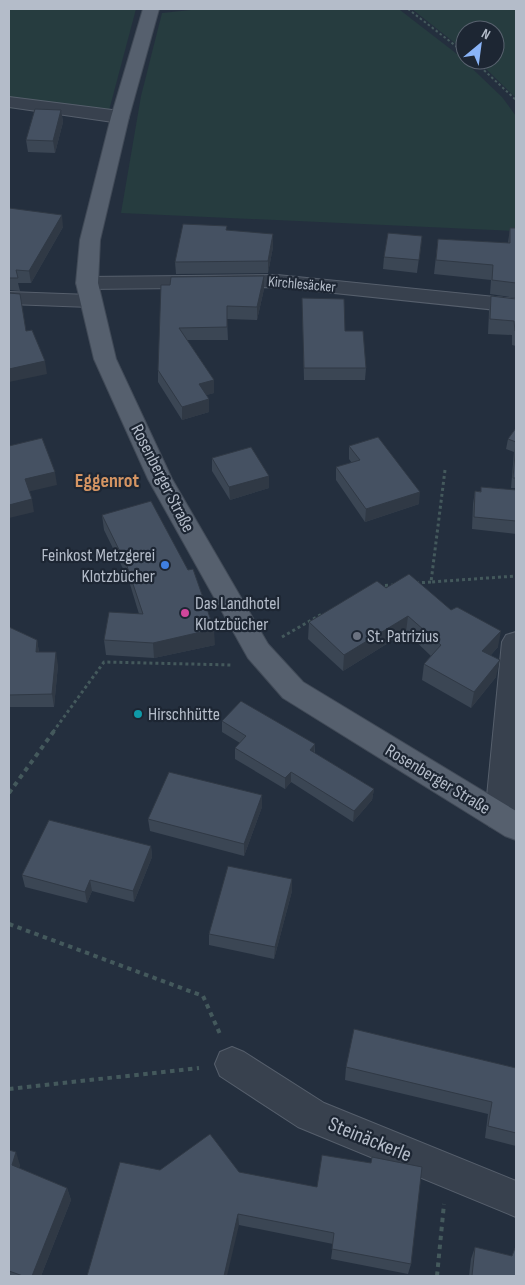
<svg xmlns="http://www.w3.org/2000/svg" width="525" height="1285" font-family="'Sofia Sans Condensed',sans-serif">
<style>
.green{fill:#263c3f}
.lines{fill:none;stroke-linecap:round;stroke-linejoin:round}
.minor-casing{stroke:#565f6c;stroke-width:2}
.major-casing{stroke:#414a57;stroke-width:2}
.path-far2{stroke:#44595c;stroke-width:2;stroke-dasharray:2.5 2.5;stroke-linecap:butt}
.path-far1{stroke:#44595c;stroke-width:3;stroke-dasharray:3 3;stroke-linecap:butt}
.path{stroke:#44595c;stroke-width:4;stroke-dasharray:4.5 4.5;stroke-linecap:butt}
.minor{fill:#38414e;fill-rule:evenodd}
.major{fill:#56606e;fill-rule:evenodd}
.wall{fill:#3b4654}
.shaded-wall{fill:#303945}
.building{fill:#455162;stroke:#303945}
.shop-dot{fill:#3f7fe0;stroke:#1d2633;stroke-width:2}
.hotel-dot{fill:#d1479c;stroke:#1d2633;stroke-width:2}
.worship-dot{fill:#6b7280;stroke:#1d2633;stroke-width:2}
.culture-dot{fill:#0f9aa8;stroke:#1d2633;stroke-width:2}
.labels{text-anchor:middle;stroke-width:4.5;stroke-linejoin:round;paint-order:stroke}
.far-street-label{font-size:15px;fill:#b4bcc9;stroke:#1d2633}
.street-label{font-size:18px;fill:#b4bcc9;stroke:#1d2633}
.poi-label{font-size:18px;fill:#b4bcc9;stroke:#1d2633;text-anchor:start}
.quarter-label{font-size:20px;font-weight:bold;fill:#d59563;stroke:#1d2633}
.near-street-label{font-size:21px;fill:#b4bcc9;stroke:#1d2633}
</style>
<rect width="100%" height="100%" fill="#242f3e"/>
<g class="green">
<polygon points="9,9 136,9 107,118 9,108"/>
<polygon points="200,9 400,10 457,54 502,97 516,116 516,231 121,213 141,96 162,13"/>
<polygon points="412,9 516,9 516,98 477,60 495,60 495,30 465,30 465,51"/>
</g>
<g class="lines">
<defs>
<g id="minor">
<polygon points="9,97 120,111 127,113 129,117 127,121 120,123 9,107"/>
<polygon points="277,275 516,299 516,312 277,287 87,289 79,288 76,283 79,278 87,277"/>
<polygon points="9,292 90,295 98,296 101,301 98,306 90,307 9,304"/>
<polygon points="516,632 516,805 515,817 511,826 500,830 489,826 485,817 502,642 506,635"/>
<polygon points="232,1047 244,1052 324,1103 516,1181 516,1217 298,1127 220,1076 215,1064 220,1052"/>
</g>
<polygon id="major" points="143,9 159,9 129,117 100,240 98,283 116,359 172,479 268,644 303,682 516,811 516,840 505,836 283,698 248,658 148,479 94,359 76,283 80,240 111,117"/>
</defs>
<use href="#minor" class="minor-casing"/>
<use href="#major" class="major-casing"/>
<g class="path-far2">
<polyline points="408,9 465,53"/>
<polyline points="473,60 516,100"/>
</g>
<g class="path-far1">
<polyline points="445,470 431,582 516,576"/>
<polyline points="416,583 431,582"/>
<polyline points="379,586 393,585"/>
<polyline points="282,637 322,614"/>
<polyline points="53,732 104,662 232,665"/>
</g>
<g class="path">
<polyline points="9,793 54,731"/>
<polyline points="9,924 203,996 220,1034"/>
<polyline points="9,1089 199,1068"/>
<polyline points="437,1276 444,1204"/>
</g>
<use href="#minor" class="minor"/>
<use href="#major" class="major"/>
</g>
<g class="wall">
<polygon points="61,110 63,122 55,153 28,152 26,140"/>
<polygon points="9,208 63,227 31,283 18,283 20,291 9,290"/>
<polygon points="510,228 516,228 516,298 490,294 491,280 434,274 438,239 508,243"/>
<polygon points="422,236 417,273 383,269 384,257"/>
<polygon points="273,247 268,273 176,274 175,262"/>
<polygon points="170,285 264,289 257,320 227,319 228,340 187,340 214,380 214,393 206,395 209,412 182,420 158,382 158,370"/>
<polygon points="491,296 516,299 516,346 512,345 512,335 488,334 489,311"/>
<polygon points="302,298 366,368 365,380 304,380"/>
<polygon points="516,428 516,488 511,488 514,452 506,449 508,439"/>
<polygon points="349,446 419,504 365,522 336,480 336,467 352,463 349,459"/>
<polygon points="212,458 269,488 230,500 212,471"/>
<polygon points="481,487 516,490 516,534 472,529 473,504 475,491 481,491"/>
<polygon points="102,515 215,645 154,658 106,655 104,640 139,614 129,581 104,530"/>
<polygon points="386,588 451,610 498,647 490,656 496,677 471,708 422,680 424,664 431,656 406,632 343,671 308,639 309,622"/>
<polygon points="9,627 37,640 39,652 58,665 54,707 9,707"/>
<polygon points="222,721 315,744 315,753 374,789 372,800 353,822 291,782 285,789 235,759 235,748 240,743 222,732"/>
<polygon points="262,807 244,856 150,831 148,819"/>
<polygon points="151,846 152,857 134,902 92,891 87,903 25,887 22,875"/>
<polygon points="292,879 292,891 274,959 209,945 209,934"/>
<polygon points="346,1067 516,1068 516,1146 485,1138 488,1114 345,1080"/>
<polygon points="9,1150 20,1165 19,1168 67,1188 71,1200 41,1276 9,1276"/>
<polygon points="160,1170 239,1172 411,1264 408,1274 331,1259 333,1244 239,1225"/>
<polygon points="475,1247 512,1256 516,1276 469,1276 471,1259"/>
</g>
<g class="shaded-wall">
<polygon points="61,110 63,122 55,153 53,141"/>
<polygon points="62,215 63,227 31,283 29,271"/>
<polygon points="273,234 273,247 268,273 268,261"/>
<polygon points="422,236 421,249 417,273 419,260"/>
<polygon points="264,276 264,289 257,320 257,307"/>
<polygon points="45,361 47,374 9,382 9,369"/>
<polygon points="214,380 214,393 200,397 199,384"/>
<polygon points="209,399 209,412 182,420 182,407"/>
<polygon points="55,472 57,485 27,492 25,479"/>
<polygon points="269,476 269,488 230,500 229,487"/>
<polygon points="420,492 419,504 365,522 366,509"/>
<polygon points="32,499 34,512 9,518 9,505"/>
<polygon points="408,616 406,632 343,671 344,655"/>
<polygon points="214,629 215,645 154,658 153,643"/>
<polygon points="501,631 498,647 479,668 482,651"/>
<polygon points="37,640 39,653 36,652"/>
<polygon points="56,652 58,665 54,707 52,694"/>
<polygon points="500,660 496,677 471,708 474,692"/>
<polygon points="315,744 314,755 310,750"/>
<polygon points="291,772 291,782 285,789 285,778"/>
<polygon points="374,789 372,800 353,822 354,811"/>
<polygon points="262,795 262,807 244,856 244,844"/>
<polygon points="151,846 152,857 134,902 133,891"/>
<polygon points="292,879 292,891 274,959 275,947"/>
<polygon points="90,880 92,891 87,903 85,892"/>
<polygon points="16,1152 20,1165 17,1178 12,1165"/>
<polygon points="67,1188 71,1200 41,1276 32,1276"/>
<polygon points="238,1214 239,1225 227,1276 224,1276"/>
</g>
<g class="building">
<polygon points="35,109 61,110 53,141 26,140"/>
<polygon points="9,208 62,215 29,271 16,270 18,278 9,278"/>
<polygon points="183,224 227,226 226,230 273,234 268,261 175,262"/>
<polygon points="510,228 516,228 516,283 492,280 493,265 436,260 438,239 510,243"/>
<polygon points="388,233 422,236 419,260 384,257"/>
<polygon points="264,276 257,307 227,306 227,327 179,328 214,380 199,384 209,399 182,407 158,370 161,285 170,285 171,277"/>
<polygon points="9,293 20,294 26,331 32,330 45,361 9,369"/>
<polygon points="491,296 516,299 516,331 515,331 514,321 490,319"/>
<polygon points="302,298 344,299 345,331 363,331 366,368 304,368"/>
<polygon points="516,428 516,478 513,478 516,442 508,439"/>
<polygon points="378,437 420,492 366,509 336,467 360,460 349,446"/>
<polygon points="42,438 55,472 25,479 32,499 9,505 9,446"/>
<polygon points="251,447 269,476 229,487 212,458"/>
<polygon points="481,487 516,490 516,521 474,517 475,491 481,492"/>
<polygon points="151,501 188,570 193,569 214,629 153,643 104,640 109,612 143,614 127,566 102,515"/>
<polygon points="409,574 451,610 457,607 501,631 482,651 500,660 474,692 424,664 441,645 408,616 344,655 309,622 377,581 386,588"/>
<polygon points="9,627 37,640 36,652 56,652 52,694 9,695"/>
<polygon points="241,701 315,744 310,750 374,789 354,811 291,772 285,778 235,748 246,736 222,721"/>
<polygon points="169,772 262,795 244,844 148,819"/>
<polygon points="49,820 151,846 133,891 90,880 85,892 22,875"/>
<polygon points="228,866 292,879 275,947 209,934"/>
<polygon points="354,1029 516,1068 516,1133 488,1126 492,1102 346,1067"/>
<polygon points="210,1134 239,1172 317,1187 322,1155 371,1163 372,1157 422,1167 411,1264 332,1249 334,1233 238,1214 224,1276 87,1276 120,1162 160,1170"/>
<polygon points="9,1150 16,1152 12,1165 67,1188 32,1276 23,1276 9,1271"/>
<polygon points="475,1247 512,1256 515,1248 516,1248 516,1276 472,1276"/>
</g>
<circle class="shop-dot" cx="165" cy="565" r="5"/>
<circle class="hotel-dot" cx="185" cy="613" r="5"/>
<circle class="worship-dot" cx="357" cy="636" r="5"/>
<circle class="culture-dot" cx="138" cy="714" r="5"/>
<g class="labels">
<g class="far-street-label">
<text transform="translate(302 284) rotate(5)" y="5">Kirchlesäcker</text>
</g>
<g class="street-label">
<text transform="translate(163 478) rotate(63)" y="6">Rosenberger Straße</text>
<text transform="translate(438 779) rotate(31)" y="6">Rosenberger Straße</text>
</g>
<g class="poi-label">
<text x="155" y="561" text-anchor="end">Feinkost Metzgerei<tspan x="155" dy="21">Klotzbücher</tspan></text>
<text x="195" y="609">Das Landhotel<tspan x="195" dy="21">Klotzbücher</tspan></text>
<text x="367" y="642">St. Patrizius</text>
<text x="148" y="720">Hirschhütte</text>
</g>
<g class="quarter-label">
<text x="107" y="487">Eggenrot</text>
</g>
<g class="near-street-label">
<text transform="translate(370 1139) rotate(22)" y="7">Steinäckerle</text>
</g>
</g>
<rect width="525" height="1285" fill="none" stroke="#b4bcc9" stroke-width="20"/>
<g transform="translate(480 45) rotate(29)"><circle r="24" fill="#1d2633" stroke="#59626f"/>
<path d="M0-4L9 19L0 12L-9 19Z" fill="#8ab4f8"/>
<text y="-8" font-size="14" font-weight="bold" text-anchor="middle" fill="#b4bcc9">N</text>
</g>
</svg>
